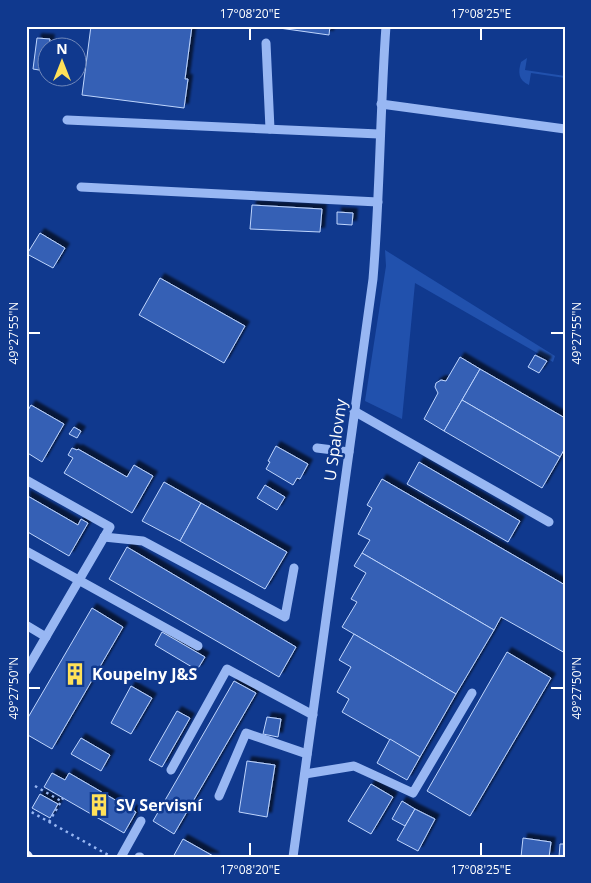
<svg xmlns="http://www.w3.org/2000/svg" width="591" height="883" font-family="'Open Sans',sans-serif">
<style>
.green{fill:#2151ad}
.building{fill:#3460b5;stroke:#bfd5fd;filter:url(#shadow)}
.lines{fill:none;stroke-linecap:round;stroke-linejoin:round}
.path{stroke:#98b7f3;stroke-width:2.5;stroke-dasharray:2.5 4;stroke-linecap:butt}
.minor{stroke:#98b7f3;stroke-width:9}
.major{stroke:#e3ebff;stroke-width:12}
.ticks{fill:none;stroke:#fff;stroke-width:2}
.labels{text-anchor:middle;stroke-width:5;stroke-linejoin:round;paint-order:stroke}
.street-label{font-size:16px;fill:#fff;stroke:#10398e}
.poi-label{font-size:16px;font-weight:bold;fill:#fff;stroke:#10398e;text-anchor:start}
.neatline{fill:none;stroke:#fff;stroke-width:2}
.ticks-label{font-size:12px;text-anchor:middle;fill:#fff}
</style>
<defs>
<filter id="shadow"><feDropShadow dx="4.5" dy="-4.5" stdDeviation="1" flood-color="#0009"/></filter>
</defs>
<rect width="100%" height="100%" fill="#10398e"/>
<g class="green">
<path d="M527 58 525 70 565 76V78L531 73 529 85C518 80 518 72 521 62Z"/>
<polygon points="385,250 555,356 553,362 415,283 402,419 365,401 386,266"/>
</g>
<g class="building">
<polygon points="91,26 192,26 185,79 188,79 184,108 82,95"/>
<polygon points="265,26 330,26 329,35"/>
<polygon points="37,38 50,39 45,71 33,69"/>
<polygon points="252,205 322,209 320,232 250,229"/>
<polygon points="337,212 353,213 352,225 337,224"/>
<polygon points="40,233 65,248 53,268 27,254"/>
<polygon points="160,278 245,326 224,363 139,315"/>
<polygon points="535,355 547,361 539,373 528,367"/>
<polygon points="460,357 480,369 444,431 424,419 438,393 435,387 436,383 441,380 446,381"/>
<polygon points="480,369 565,418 565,448 560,457 462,400"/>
<polygon points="462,400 560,457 542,488 444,431"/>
<polygon points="31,405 64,424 42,462 26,452 26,414"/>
<polygon points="74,427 81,431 77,438 69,434"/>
<polygon points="276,446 308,464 300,479 297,478 293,485 266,469 270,462 268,461"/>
<polygon points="72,448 77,450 78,449 127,477 134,465 153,476 132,513 64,473 73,458 68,455"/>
<polygon points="419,462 520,521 508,542 407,484"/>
<polygon points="382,479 565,585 565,653 501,617 494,630 362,553 370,540 358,534 372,508 367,505"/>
<polygon points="164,482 201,503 180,541 142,521"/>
<polygon points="265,485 285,497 277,510 257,498"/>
<polygon points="26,495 78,525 81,519 88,523 69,556 26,531"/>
<polygon points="201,503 287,552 265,589 180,541"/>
<polygon points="127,547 296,647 279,677 109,579"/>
<polygon points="362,553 494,630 456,694 342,627 357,602 351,599 366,573 354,566"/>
<polygon points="92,608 123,627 52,749 26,734 26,721"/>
<polygon points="162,632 205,657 197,670 155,645"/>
<polygon points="354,634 456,694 420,757 342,712 349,699 337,692 351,667 339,660"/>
<polygon points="507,652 551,678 470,816 427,791"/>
<polygon points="234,681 256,693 174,834 153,821"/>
<polygon points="131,686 152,698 131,734 111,723"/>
<polygon points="177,711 190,718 162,767 149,760"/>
<polygon points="267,717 281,719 278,737 263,734"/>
<polygon points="81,738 110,755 101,771 71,754"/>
<polygon points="390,739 420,757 407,780 377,763"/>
<polygon points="247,761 275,765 267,817 239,812"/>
<polygon points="52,773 65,780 69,773 136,812 124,833 44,787"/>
<polygon points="371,784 393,797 371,834 348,821"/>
<polygon points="40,794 58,804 50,818 32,808"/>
<polygon points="402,801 415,809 405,826 392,819"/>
<polygon points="415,809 435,819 418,851 397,840"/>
<polygon points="523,838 551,842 549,857 521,857"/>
<polygon points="183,839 215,857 173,857"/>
<polygon points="560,844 565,844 565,857 559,857"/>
</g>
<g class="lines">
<g class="path">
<polyline points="35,786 61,801"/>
<polyline points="26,809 110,856"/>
<polyline points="49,822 63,798"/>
</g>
<g class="minor">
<polyline points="266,43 270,129"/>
<polyline points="381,104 565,129"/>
<polyline points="67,120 379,134"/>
<polyline points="81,187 378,202"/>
<polyline points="354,411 549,522"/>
<polyline points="317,448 349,452"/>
<polyline points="26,480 110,527 26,671"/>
<polyline points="104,537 143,541 285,617 294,568"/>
<polyline points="26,551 198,646"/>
<polyline points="26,625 46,637"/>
<polyline points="171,770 227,669 313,715"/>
<polyline points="305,774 354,766 413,793 472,693"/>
<polyline points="219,796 246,733 307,754"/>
<polyline points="121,857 141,821"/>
<polyline points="139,857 140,857"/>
<path d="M293 857 373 279C380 195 380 110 386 26"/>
</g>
<polyline class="major" points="26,856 27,857"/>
</g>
<path class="ticks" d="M250 28V40M481 28V40M28 333H40M551 333H564M28 688H40M551 688H564M250 843V856M481 843V856"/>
<defs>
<symbol id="building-bare" viewBox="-9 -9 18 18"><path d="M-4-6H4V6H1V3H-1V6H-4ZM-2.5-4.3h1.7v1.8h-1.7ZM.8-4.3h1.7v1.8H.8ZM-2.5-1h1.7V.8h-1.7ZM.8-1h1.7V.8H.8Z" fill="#ffe159" stroke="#10398e" stroke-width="2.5" paint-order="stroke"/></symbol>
</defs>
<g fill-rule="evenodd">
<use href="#building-bare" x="59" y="658" width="32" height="32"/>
<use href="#building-bare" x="83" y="789" width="32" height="32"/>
</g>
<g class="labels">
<g class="street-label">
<text transform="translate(335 440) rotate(-82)" y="6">U Spalovny</text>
</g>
<g class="poi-label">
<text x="92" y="680">Koupelny J&amp;S</text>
<text x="116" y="811">SV Servisní</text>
</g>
</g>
<rect width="591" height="883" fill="none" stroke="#10398e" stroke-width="55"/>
<g transform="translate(62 62)"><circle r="24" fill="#10398e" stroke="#7088bb"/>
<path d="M0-4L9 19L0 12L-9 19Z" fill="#ffe159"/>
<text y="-8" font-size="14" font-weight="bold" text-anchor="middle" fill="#ffffff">N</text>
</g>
<rect x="28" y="28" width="536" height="828" class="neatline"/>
<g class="ticks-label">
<text x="250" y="18">17°08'20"E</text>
<text x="481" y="18">17°08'25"E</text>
<text transform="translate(14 333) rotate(-90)" y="4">49°27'55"N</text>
<text transform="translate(577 333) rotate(-90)" y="4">49°27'55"N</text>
<text transform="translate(14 688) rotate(-90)" y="4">49°27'50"N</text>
<text transform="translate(577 688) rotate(-90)" y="4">49°27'50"N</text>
<text x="250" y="874">17°08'20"E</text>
<text x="481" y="874">17°08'25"E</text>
</g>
</svg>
